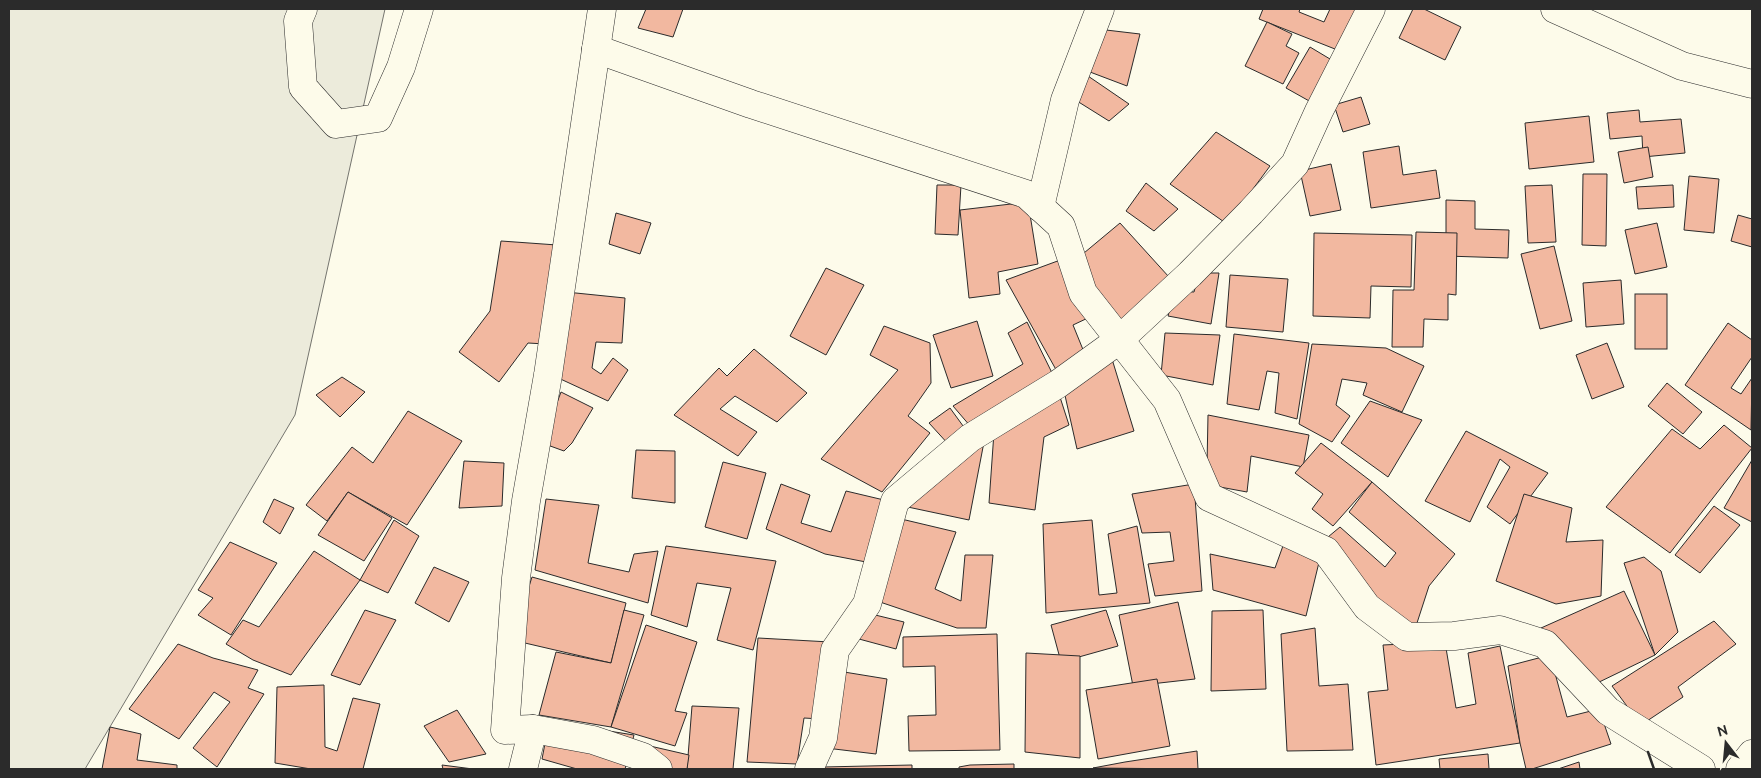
<svg xmlns="http://www.w3.org/2000/svg" width="1761" height="778" font-family="Ubuntu,sans-serif">
<style>
.green{fill:#ecebdb;stroke:#74746e}
.building{fill:#f2b8a0;stroke:#2b2b2b}
.lines{fill:none;stroke-linecap:round;stroke-linejoin:round}
.minor-casing{stroke:#2b2b2b;stroke-width:29}
.minor{stroke:#fdfbea;stroke-width:28}
.wall{stroke:#2b2b2b;stroke-width:2.5}
</style>
<rect width="100%" height="100%" fill="#fdfbea"/>
<polygon class="green" points="9,9 385,9 295,415 85,769 9,769"/>
<g class="building">
<polygon points="646,9 683,9 673,37 638,28"/>
<polygon points="1263,9 1300,9 1299,12 1324,22 1330,9 1357,9 1340,51 1259,19"/>
<polygon points="1413,9 1424,9 1461,27 1445,60 1399,38"/>
<polygon points="1267,22 1292,34 1286,46 1299,53 1283,84 1245,66"/>
<polygon points="1106,30 1140,34 1127,86 1090,72"/>
<polygon points="1310,47 1335,62 1311,102 1286,88"/>
<polygon points="1088,76 1129,104 1109,121 1077,101"/>
<polygon points="1361,97 1370,124 1343,132 1334,105"/>
<polygon points="1639,110 1640,122 1681,119 1685,153 1643,157 1642,136 1610,139 1607,113"/>
<polygon points="1589,116 1594,162 1529,169 1525,123"/>
<polygon points="1216,132 1270,166 1227,224 1170,184"/>
<polygon points="1399,146 1403,175 1436,170 1440,198 1371,208 1363,152"/>
<polygon points="1648,147 1653,177 1624,183 1618,152"/>
<polygon points="1331,164 1341,210 1310,216 1300,171"/>
<polygon points="1583,174 1607,174 1606,246 1582,245"/>
<polygon points="1689,176 1719,179 1714,233 1684,230"/>
<polygon points="1146,183 1178,209 1154,231 1126,211"/>
<polygon points="937,185 961,185 958,235 935,234"/>
<polygon points="1552,185 1556,242 1528,243 1525,186"/>
<polygon points="1673,185 1674,207 1638,209 1636,187"/>
<polygon points="1446,200 1475,201 1475,229 1509,230 1508,258 1446,256"/>
<polygon points="1028,202 1038,264 998,272 1000,294 969,298 960,210"/>
<polygon points="616,213 651,223 640,254 609,244"/>
<polygon points="1738,215 1752,219 1752,247 1731,241"/>
<polygon points="1120,223 1169,277 1117,327 1078,258"/>
<polygon points="1657,223 1667,267 1635,274 1625,230"/>
<polygon points="1416,232 1457,233 1456,295 1448,294 1448,320 1424,319 1423,347 1392,347 1393,290 1414,290"/>
<polygon points="1314,233 1412,235 1411,287 1371,286 1370,318 1313,316"/>
<polygon points="501,241 557,245 545,344 528,343 499,382 459,352 490,311"/>
<polygon points="1554,246 1572,321 1540,329 1521,254"/>
<polygon points="1063,259 1090,317 1073,325 1086,357 1059,375 1006,280"/>
<polygon points="826,268 864,285 826,355 790,336"/>
<polygon points="1199,273 1219,273 1211,324 1168,316 1175,291 1194,292"/>
<polygon points="1230,275 1288,279 1283,332 1226,327"/>
<polygon points="1621,280 1624,324 1586,327 1583,283"/>
<polygon points="566,292 625,298 622,343 596,342 592,368 601,374 613,358 628,370 608,401 554,376"/>
<rect x="1635" y="294" width="32" height="55"/>
<polygon points="977,321 993,376 951,388 933,335"/>
<polygon points="1027,322 1056,381 971,427 953,406 1023,364 1008,333"/>
<polygon points="1728,323 1752,340 1752,357 1731,388 1741,394 1752,378 1751,430 1685,385"/>
<polygon points="884,326 930,343 931,383 908,416 930,433 882,492 821,459 898,370 870,355"/>
<polygon points="1165,333 1220,335 1213,385 1161,375"/>
<polygon points="1234,334 1309,343 1297,419 1275,413 1279,373 1267,371 1259,410 1227,404"/>
<polygon points="1607,343 1624,387 1592,399 1576,355"/>
<polygon points="1312,344 1386,348 1424,366 1402,412 1363,395 1367,383 1342,379 1336,405 1350,416 1332,442 1299,424"/>
<polygon points="754,349 807,393 777,422 735,396 720,409 757,432 738,456 674,415 719,368 727,376"/>
<polygon points="1112,359 1134,431 1077,449 1064,391"/>
<polygon points="342,377 365,392 340,417 316,395"/>
<polygon points="1667,383 1702,412 1683,434 1648,406"/>
<polygon points="561,392 593,408 572,443 564,451 542,443"/>
<polygon points="1059,394 1069,425 1044,437 1035,510 989,503 994,432"/>
<polygon points="1370,401 1422,420 1388,477 1341,443"/>
<polygon points="950,408 966,430 950,446 929,423"/>
<polygon points="408,411 462,441 407,525 348,492 327,521 306,505 352,447 373,463"/>
<polygon points="1208,415 1309,435 1303,467 1251,456 1247,492 1209,485 1207,466"/>
<polygon points="1724,425 1752,448 1670,553 1606,507 1672,429 1700,449"/>
<polygon points="1466,431 1548,473 1510,524 1487,507 1510,467 1500,459 1470,522 1425,501"/>
<polygon points="984,442 969,520 903,506"/>
<polygon points="1321,443 1372,482 1333,526 1312,509 1323,494 1295,473"/>
<polygon points="636,450 675,451 675,503 632,498"/>
<polygon points="1752,460 1752,522 1724,508"/>
<polygon points="464,461 504,463 502,506 459,508"/>
<polygon points="723,462 766,473 747,539 705,527"/>
<polygon points="1372,482 1455,554 1429,586 1416,626 1372,600 1322,542 1340,527 1385,567 1396,553 1349,512"/>
<polygon points="781,484 810,495 801,523 831,532 846,491 884,500 866,562 825,554 766,529"/>
<polygon points="1194,484 1202,591 1155,596 1148,564 1174,561 1170,532 1142,533 1132,494"/>
<polygon points="348,492 392,518 364,561 318,535"/>
<polygon points="1524,494 1572,508 1566,542 1603,540 1601,596 1556,604 1496,581"/>
<polygon points="274,499 294,508 280,534 263,522"/>
<polygon points="546,499 599,505 588,563 629,572 634,554 658,551 648,603 535,570"/>
<polygon points="1714,506 1740,525 1700,573 1675,555"/>
<polygon points="897,518 956,532 935,589 961,601 965,555 993,555 986,628 957,628 874,600"/>
<polygon points="394,520 419,536 388,593 360,580"/>
<polygon points="1092,520 1099,595 1117,593 1108,534 1137,526 1150,603 1046,613 1043,524"/>
<polygon points="230,542 277,563 231,635 198,615 213,598 198,590"/>
<polygon points="1284,543 1321,554 1306,616 1213,590 1210,554 1275,568"/>
<polygon points="666,546 776,561 753,650 717,640 731,588 697,583 687,627 651,615"/>
<polygon points="314,551 360,580 291,675 253,660 226,644 243,620 259,627"/>
<polygon points="1644,557 1661,571 1678,632 1655,655 1624,563"/>
<polygon points="434,567 469,582 449,622 415,603"/>
<polygon points="532,577 626,603 611,663 512,640"/>
<polygon points="1624,591 1655,655 1593,685 1541,628"/>
<polygon points="1178,602 1195,679 1133,686 1119,615"/>
<polygon points="365,610 396,620 360,685 331,675"/>
<polygon points="624,610 644,615 611,727 539,715 556,652 611,663"/>
<polygon points="1106,610 1118,646 1061,662 1051,625"/>
<polygon points="1263,610 1266,689 1211,691 1212,611"/>
<polygon points="867,613 904,622 896,649 859,639"/>
<polygon points="1714,621 1736,644 1678,687 1683,697 1641,725 1612,686"/>
<polygon points="646,625 697,642 675,711 687,713 675,746 611,727"/>
<polygon points="1315,628 1319,686 1348,684 1353,750 1287,751 1281,634"/>
<polygon points="997,634 1000,750 909,751 908,716 936,715 935,666 903,667 903,637"/>
<polygon points="758,638 830,642 821,719 804,718 797,764 747,762"/>
<polygon points="1445,642 1456,708 1476,704 1468,653 1500,646 1520,743 1376,765 1368,692 1388,690 1383,645"/>
<polygon points="178,644 213,658 258,670 248,688 264,694 217,767 193,748 230,702 214,692 179,739 129,709"/>
<polygon points="1026,653 1080,656 1080,758 1025,752"/>
<polygon points="1550,655 1567,717 1599,709 1611,744 1532,769 1526,769 1520,743 1508,666"/>
<polygon points="838,671 887,679 876,754 826,748"/>
<polygon points="1157,679 1170,746 1098,759 1086,690"/>
<polygon points="324,685 325,747 337,751 353,698 380,704 363,769 311,769 275,763 277,687"/>
<polygon points="692,706 739,708 733,769 687,769"/>
<polygon points="457,710 486,754 449,762 424,726"/>
<polygon points="110,727 141,734 137,760 177,765 177,769 102,769"/>
<polygon points="548,728 596,729 634,735 625,769 577,769 542,759"/>
<polygon points="637,743 689,755 687,769 630,769"/>
<polygon points="1197,751 1198,769 1093,768 1125,762"/>
<polygon points="1488,754 1489,769 1440,769 1439,759"/>
<polygon points="1579,762 1580,769 1558,769"/>
<polygon points="1014,764 1014,769 959,769 959,767 970,765"/>
<polygon points="442,765 473,769 443,769"/>
<polygon points="912,765 912,769 823,769 823,767"/>
</g>
<g class="lines">
<defs>
<g id="minor">
<polyline points="303,9 298,21 303,87 336,124 378,118 401,67 419,9"/>
<polyline points="602,9 548,375 526,501 516,578 505,730 533,729 593,740 643,757 658,769"/>
<polyline points="1555,9 1682,66 1752,84"/>
<polyline points="596,49 751,104 1026,194 1061,226 1083,293 1167,400 1209,497 1326,551 1367,607 1407,637 1454,636 1500,630 1545,644 1608,711 1701,769"/>
<polyline points="1040,207 1065,100 1100,9"/>
<polyline points="523,769 533,729"/>
<polyline points="809,769 823,738 835,650 867,604 895,501 970,438 1058,384 1119,340 1190,274 1251,212 1295,164 1319,111 1371,9"/>
<polyline points="1740,769 1752,754"/>
</g>
</defs>
<use href="#minor" class="minor-casing"/>
<use href="#minor" class="minor"/>
<polyline class="wall" points="1648,752 1654,769"/>
</g>
<rect width="1761" height="778" fill="none" stroke="#2b2b2b" stroke-width="20"/>
<g transform="translate(1726 743) rotate(344)" stroke="#fdfbea" stroke-width="4" paint-order="stroke">
<path d="M0-4L9 19L0 12L-9 19Z" fill="#2b2b2b"/>
<text y="-8" font-size="14" font-weight="bold" text-anchor="middle" fill="#2b2b2b">N</text>
</g>
</svg>
